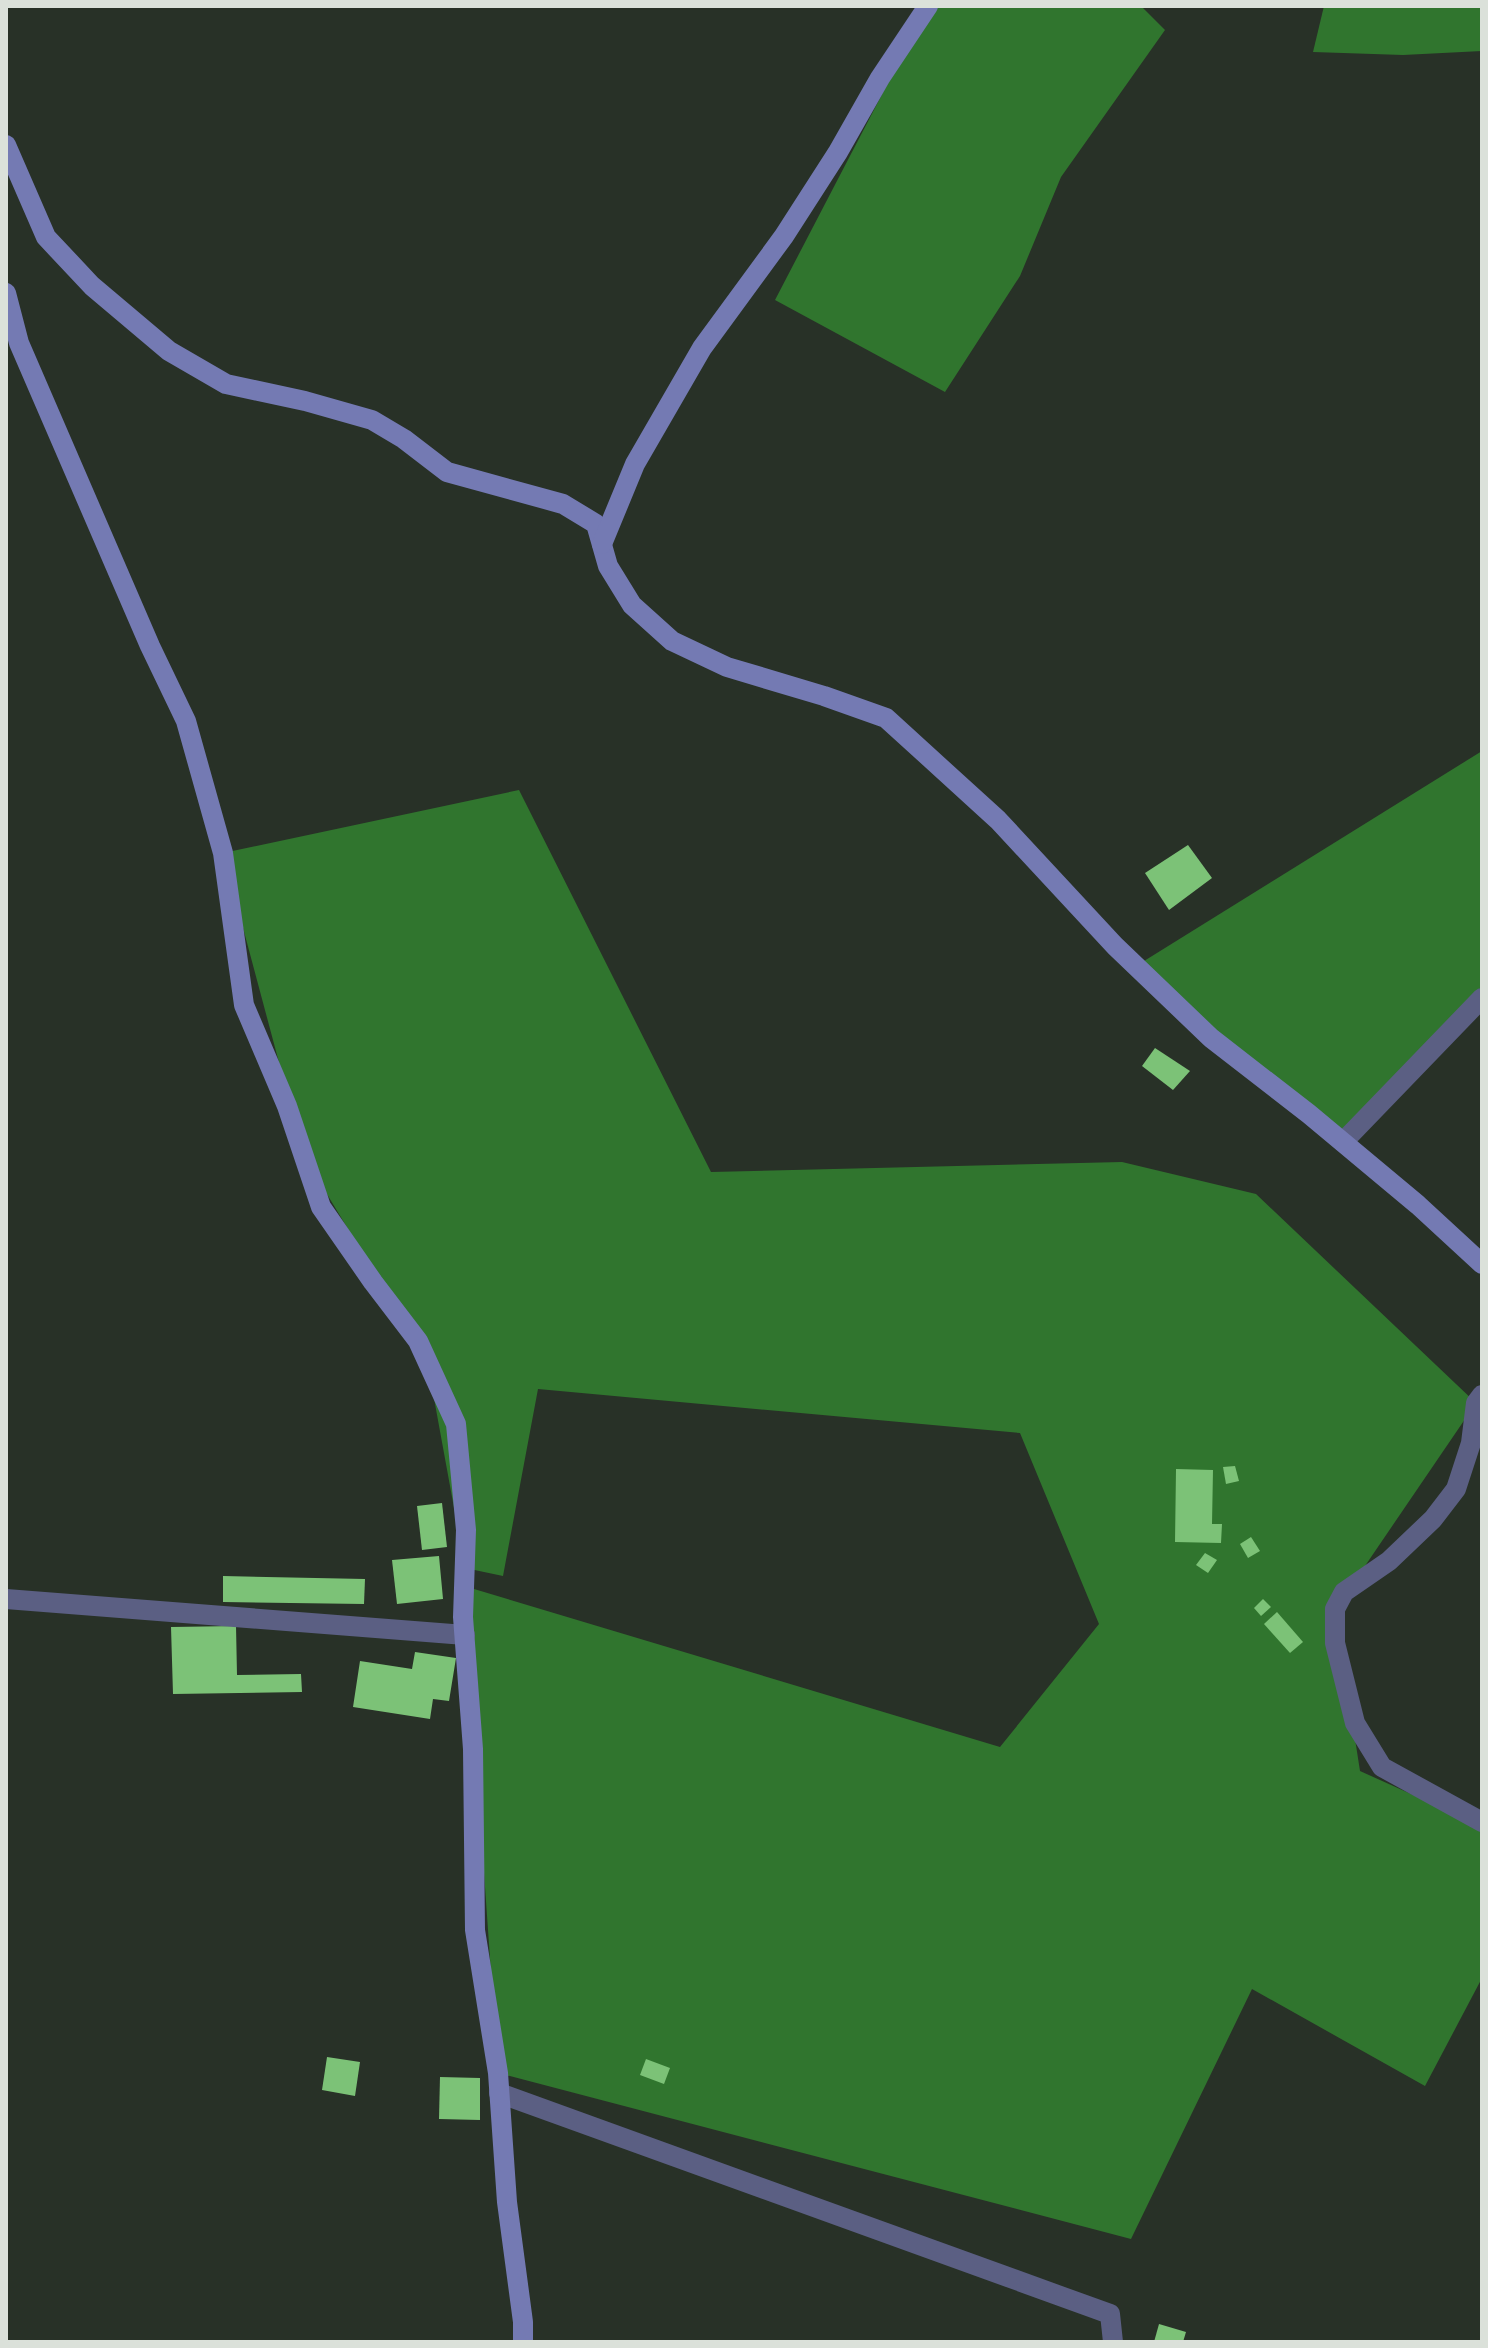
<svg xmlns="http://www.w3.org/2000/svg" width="1488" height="2348" font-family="'IBM Plex Sans',sans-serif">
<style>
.forest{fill:#30752e}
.building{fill:#7cc277}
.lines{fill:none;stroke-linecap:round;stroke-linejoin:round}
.street{stroke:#5b5f83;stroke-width:20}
.secondary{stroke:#747ab3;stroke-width:20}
</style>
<rect width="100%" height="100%" fill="#283127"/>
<g class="forest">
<polygon points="928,6 1141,6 1165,30 1061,177 1020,276 945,392 775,300"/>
<polygon points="1324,6 1482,6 1482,51 1403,55 1313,52"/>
<polygon points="1482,751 1482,997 1343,1142 1136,966"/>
<polygon points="519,790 711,1172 1122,1162 1256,1194 1476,1403 1335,1610 1360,1771 1482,1826 1482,1978 1425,2086 1252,1989 1131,2239 498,2073 464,1586 1000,1747 1099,1624 1020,1433 538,1389 503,1576 465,1568 427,1360 304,1156 223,853"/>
</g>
<g class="building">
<polygon points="1188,845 1212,878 1169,910 1145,873"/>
<polygon points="1155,1048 1190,1071 1173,1090 1142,1066"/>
<polygon points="1235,1466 1239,1481 1226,1484 1223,1467"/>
<polygon points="1176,1469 1213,1470 1212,1524 1222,1524 1221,1543 1175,1542"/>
<polygon points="442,1503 447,1547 422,1550 417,1506"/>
<polygon points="1251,1537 1260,1551 1248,1558 1240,1544"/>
<polygon points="1205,1553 1217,1560 1208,1573 1196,1565"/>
<polygon points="439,1556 443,1599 397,1604 392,1560"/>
<polygon points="223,1576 365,1579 364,1604 223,1602"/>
<polygon points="1263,1599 1271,1607 1261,1616 1254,1608"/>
<polygon points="1277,1612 1303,1642 1290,1653 1264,1624"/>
<polygon points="236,1626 237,1675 301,1674 302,1692 173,1694 171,1627"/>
<polygon points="415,1652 456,1658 449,1701 433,1699 430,1719 353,1707 360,1661 412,1669"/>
<polygon points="327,2057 360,2062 355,2096 322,2090"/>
<polygon points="646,2059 670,2068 664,2084 640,2075"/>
<polygon points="440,2077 480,2078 480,2120 439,2119"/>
<polygon points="1159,2324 1186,2332 1183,2342 1154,2342"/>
</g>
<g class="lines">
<g class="street">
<polyline points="1343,1142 1482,998"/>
<polyline points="1482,1395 1476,1403 1471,1443 1456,1489 1433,1519 1389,1561 1344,1592 1335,1609 1335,1643 1355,1723 1382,1767 1482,1822"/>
<polyline points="6,1599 465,1635"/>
<polyline points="499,2093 1110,2314 1113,2342"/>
</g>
<g class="secondary">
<polyline points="6,145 46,237 92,286 169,351 226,384 305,401 372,420 404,439 447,472 563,504 596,524 608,566 632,605 672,641 727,667 824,696 886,718 998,820 1115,946 1211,1038 1309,1114 1418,1205 1482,1264"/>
<polyline points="6,293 19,343 150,646 186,721 223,853 244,1005 287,1106 321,1207 373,1282 418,1341 456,1424 466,1530 463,1617 473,1749 475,1930 498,2073 507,2202 523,2322 523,2342"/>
<polyline points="602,544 635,464 702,348 784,236 838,152 880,78 928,6"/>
</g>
</g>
<rect width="1488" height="2348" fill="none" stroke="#dbe1da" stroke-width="16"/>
</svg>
